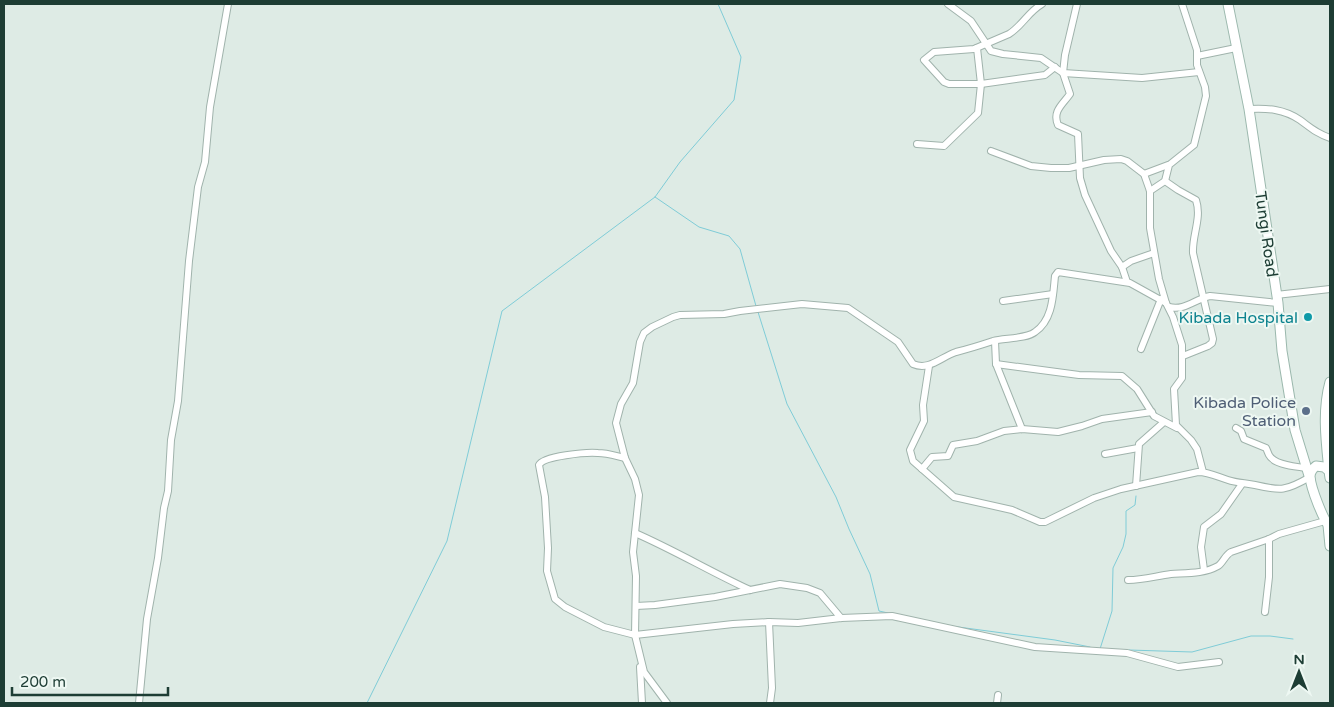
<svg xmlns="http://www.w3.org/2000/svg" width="1334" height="707" font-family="'Varela Round',sans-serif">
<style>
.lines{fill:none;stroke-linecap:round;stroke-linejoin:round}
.stream{stroke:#7fccd7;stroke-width:1}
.minor-casing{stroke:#a0b3ac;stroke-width:8}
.secondary-casing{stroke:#9bb8ad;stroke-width:11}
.minor{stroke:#fff;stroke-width:6}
.secondary{stroke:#fff;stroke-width:9}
.culture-dot{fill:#0f9aa8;stroke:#eef8f3;stroke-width:2}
.service-dot{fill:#5c6f8a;stroke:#eef8f3;stroke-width:2}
.labels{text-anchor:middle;stroke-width:4;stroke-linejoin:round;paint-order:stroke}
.street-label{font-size:16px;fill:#1d3d34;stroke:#eef8f3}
.culture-label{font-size:16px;fill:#0d838f;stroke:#eef8f3;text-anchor:end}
.service-label{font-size:16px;fill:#4e5e75;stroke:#eef8f3;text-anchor:end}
</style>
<rect width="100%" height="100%" fill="#deebe5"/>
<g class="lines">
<g class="stream">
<polyline points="655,197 699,227 729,236 740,249 756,306"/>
<polyline points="758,312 787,404 836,497 849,529 870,574 879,611 888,613"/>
<polyline points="958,627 1055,640 1090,647"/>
<polyline points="1100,649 1112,611 1113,568 1123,547 1126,534 1126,511 1135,505 1136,496"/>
<polyline points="1129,650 1192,652 1251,636 1270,636 1293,639"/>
<polyline points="367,703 447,541 502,311 655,197 680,162 734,100 741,57 718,4"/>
</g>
<defs>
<g id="minor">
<polyline points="948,4 971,21 991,51 1003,54 1041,58 1063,73 1142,78 1199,72"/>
<path d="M1042 4C1028 12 1022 26 1009 34L974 49 934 52 924 60 944 82 949 84H981L1045 75 1055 67"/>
<path d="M1077 4 1065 55 1063 73 1070 94C1063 104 1052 111 1058 125L1078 134 1080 178 1085 195 1111 251 1122 267 1127 282"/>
<polyline points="1197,56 1236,48"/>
<path d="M1249 109C1267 108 1284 109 1300 120 1311 128 1316 133 1330 138"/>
<polyline points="917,144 944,146 978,113 981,84 977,48"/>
<polyline points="991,151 1031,166 1051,168 1069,168 1104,160 1121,159 1127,161 1144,174 1150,191 1150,228 1159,279 1166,303 1173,317 1182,345 1182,378 1174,389 1176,425 1191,440 1197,449 1203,472"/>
<polyline points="1144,174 1168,165"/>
<path d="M1165 181 1178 190 1196 200C1202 218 1192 235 1193 253L1213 339 1212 343 1208 346 1183 356"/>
<polyline points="1150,191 1165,181 1169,165 1194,145 1206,96 1205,87 1197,65 1197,50 1182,4"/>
<polyline points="1122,267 1131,261 1154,253"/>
<polyline points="1276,295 1330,289"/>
<polyline points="1003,301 1053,294"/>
<path d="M1169 307C1185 311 1195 299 1210 296L1278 303"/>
<polyline points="995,341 996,364 1022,429"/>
<polyline points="1141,349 1161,299"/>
<polyline points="996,364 1079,375 1122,376 1137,389 1154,416 1177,428"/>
<path d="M929 366 923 405 924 421 910 450 913 461 954 497 1012 510 1040 522H1045L1094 498 1121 489 1198 472C1209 472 1218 477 1228 480 1237 483 1246 483 1255 485 1281 491 1286 491 1310 477"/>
<path d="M1236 428 1241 431 1244 439 1266 448C1267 450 1268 453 1269 455 1274 465 1297 467 1307 468"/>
<polyline points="1105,454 1138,448"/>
<path d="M625 458C616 456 607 453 598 453 587 452 543 456 539 465L545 497 548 548 547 571 555 599 565 607 604 627 635 635 733 624 769 622 798 623 841 618 892 616 1035 647 1127 653 1178 667 1219 662"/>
<polyline points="922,469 932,457 948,456 953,445 977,441 1004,431 1022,429 1058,432 1082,426 1102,419 1152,412"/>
<polyline points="1136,486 1139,444 1164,422"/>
<path d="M635 533C674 550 711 572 750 590"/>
<polyline points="1204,570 1201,547 1204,527 1221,514 1242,484"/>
<path d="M1128 580C1143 580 1156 576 1171 574 1186 573 1204 574 1218 566 1223 563 1225 555 1231 552L1269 539 1279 534 1325 521"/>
<polyline points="636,606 655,605 715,597 780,584 807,588 820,593 841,618"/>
<polyline points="1265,612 1269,577 1269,539"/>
<polyline points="769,622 772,688 770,703"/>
<polyline points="640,667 642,703"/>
<polyline points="139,703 147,619 158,558 164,508 168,491 171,440 178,401 189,261 198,187 205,162 210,107 228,4"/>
<path d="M667 703 644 672 635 635 636 576 633 552 639 495 635 479 625 458 616 423 621 404 633 383 640 342 644 333 652 327 673 317 680 315 724 314 740 311 802 304 848 308 898 342 913 364C929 371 941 357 956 352 968 349 981 345 993 341 1004 338 1026 339 1035 332 1053 320 1053 295 1055 276L1058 272 1130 283 1166 303"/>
<polyline points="997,703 998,695"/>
</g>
<g id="secondary">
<polyline points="1228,4 1249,109 1278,303 1282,351 1295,430 1310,479"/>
<path d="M1329 471C1326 441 1322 411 1330 382"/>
<path d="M1330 478 1329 471 1324 467 1316 466C1312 469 1310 472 1310 477 1311 488 1323 520 1330 527"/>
<polyline points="1328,525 1330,546"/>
</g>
</defs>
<use href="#minor" class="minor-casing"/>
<use href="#secondary" class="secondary-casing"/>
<use href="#minor" class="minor"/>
<use href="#secondary" class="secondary"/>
</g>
<circle class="culture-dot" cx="1308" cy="317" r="5"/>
<circle class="service-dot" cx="1306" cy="411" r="5"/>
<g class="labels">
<g class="street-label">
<text transform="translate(1267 234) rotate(82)" y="6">Tungi Road</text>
</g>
<g class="culture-label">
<text x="1298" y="323">Kibada Hospital</text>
</g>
<g class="service-label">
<text x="1296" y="408">Kibada Police<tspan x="1296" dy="18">Station</tspan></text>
</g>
</g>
<rect width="1334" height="707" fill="none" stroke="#1d3d34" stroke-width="10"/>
<g transform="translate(1299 672)" stroke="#eef8f3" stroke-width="4" paint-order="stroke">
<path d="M0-4L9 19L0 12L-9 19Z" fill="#1d3d34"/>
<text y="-8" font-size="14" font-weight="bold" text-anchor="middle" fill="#1d3d34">N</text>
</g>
<path d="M12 687v8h156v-8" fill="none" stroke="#1d3d34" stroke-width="2.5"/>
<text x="20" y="687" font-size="15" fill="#1d3d34" stroke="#eef8f3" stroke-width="4" paint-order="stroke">200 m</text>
</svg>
